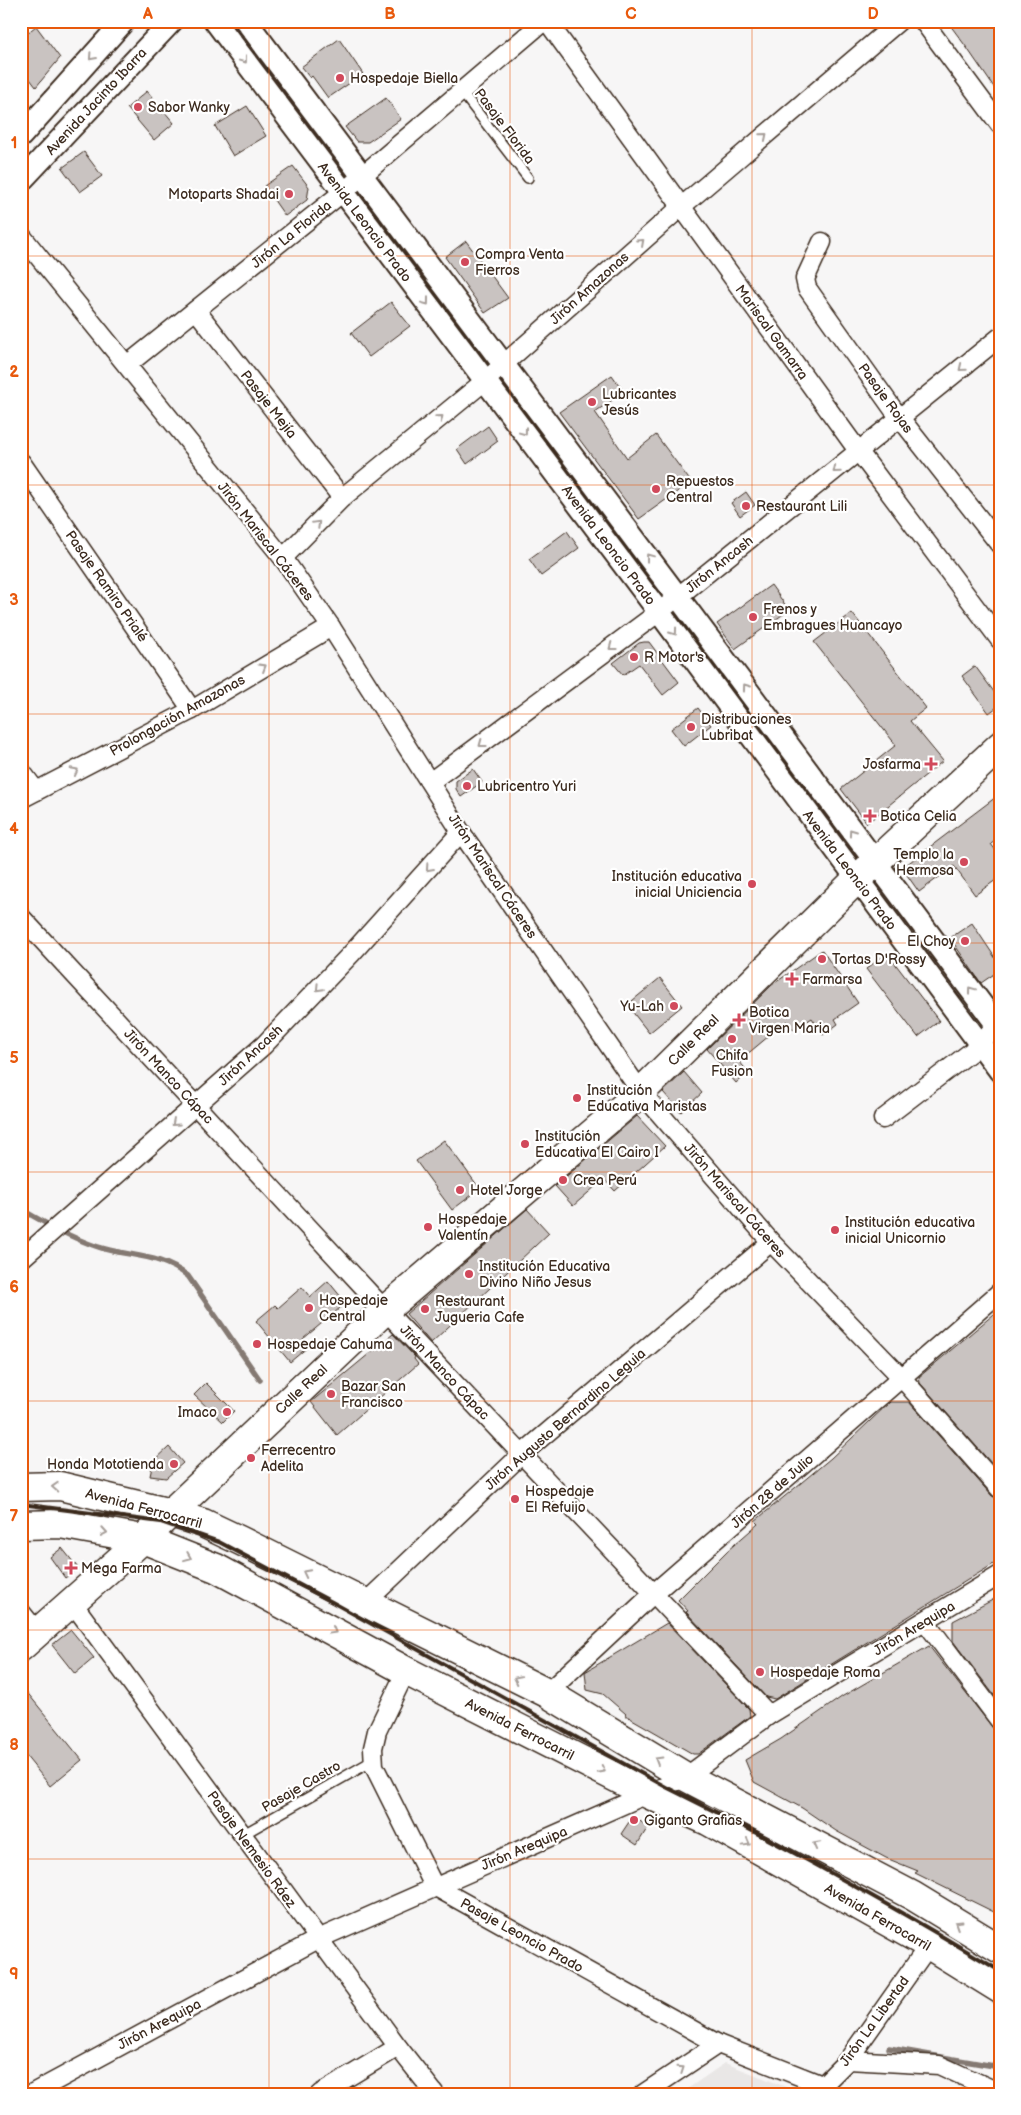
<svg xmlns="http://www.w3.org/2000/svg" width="1021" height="2115" font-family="'Balsamiq Sans',sans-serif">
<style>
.built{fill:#e9e7e6}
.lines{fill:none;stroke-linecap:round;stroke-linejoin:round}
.stream{stroke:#847972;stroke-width:5.5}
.building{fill:#c9c3c1;stroke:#3b2a1e}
.service-casing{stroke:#3b2a1e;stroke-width:12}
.minor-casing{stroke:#3b2a1e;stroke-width:21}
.tertiary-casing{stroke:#3b2a1e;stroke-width:25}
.primary-casing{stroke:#3b2a1e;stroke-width:31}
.trunk-casing{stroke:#3b2a1e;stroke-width:31}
.service{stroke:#fff;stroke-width:9}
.minor{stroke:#fff;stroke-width:18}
.tertiary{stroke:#fff;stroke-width:21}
.primary{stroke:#fff;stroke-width:28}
.trunk{stroke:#fff;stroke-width:28}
.rail{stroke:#3b2a1e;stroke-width:4}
.oneway{stroke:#a79f9a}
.grid{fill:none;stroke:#e8590c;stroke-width:1;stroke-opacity:0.55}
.poi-dot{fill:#d1495b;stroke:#fff;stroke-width:2}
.labels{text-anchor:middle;stroke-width:4.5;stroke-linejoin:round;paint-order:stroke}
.poi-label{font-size:14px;fill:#3b2a1e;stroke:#fff;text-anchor:start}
.street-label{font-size:14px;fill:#3b2a1e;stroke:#fff}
.neatline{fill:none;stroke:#e8590c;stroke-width:2}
.grid-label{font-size:16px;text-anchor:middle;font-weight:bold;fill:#e8590c}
</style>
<rect width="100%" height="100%" fill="#f7f6f6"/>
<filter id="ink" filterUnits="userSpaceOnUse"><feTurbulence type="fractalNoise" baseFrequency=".02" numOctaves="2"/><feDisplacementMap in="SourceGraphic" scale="10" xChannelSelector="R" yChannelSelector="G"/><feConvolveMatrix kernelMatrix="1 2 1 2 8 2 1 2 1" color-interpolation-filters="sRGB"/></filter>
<g filter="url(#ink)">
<polygon class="built" points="725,2063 794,2090 794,2094 680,2094"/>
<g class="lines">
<g class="stream">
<path d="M21 1209C46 1224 76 1241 105 1249 136 1257 161 1255 188 1276L260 1380"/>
<polyline points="889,2048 994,2066 1000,2072"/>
</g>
</g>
<g class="building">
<polygon points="947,21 1000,21 1000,96 967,48"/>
<polygon points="36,26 60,58 36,87 21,67 21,38"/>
<polygon points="339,39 363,74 328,98 312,76 310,78 301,67"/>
<polygon points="147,91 174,123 154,140 127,108"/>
<polygon points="386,98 401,119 368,142 357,142 345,127"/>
<polygon points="247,106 266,136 233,156 215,126"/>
<polygon points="84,152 102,176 80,192 62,168"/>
<polygon points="293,166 309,187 307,200 285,216 264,186"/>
<polygon points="466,241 508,298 485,313 445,257"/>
<polygon points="391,302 410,326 369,357 351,333"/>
<polygon points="612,375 624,392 595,412 627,458 656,435 691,482 639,519 559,412"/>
<polygon points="488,426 498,441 467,464 457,449"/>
<polygon points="746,492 755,505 740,516 731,503"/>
<polygon points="567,531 579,548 541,576 529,559"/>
<polygon points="771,585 789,610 735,649 717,624"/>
<polygon points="852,613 926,708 910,721 943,761 867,823 841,789 896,745 814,642"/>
<polygon points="644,642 649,642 679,682 663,695 639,664 623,675 613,663 639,643"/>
<polygon points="975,666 1000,700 1000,705 989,713 962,676"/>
<polygon points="698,708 711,725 684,746 671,729"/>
<polygon points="473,769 482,782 461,797 456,789 456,781"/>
<polygon points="1000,794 1000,837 991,844 1000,856 1000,877 975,895 954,866 919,892 902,868"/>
<polygon points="972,923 1000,965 1000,970 981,983 950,938"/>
<polygon points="822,950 858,1003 835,1019 838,1024 823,1035 812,1018 794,1030 787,1021 739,1061 748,1072 736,1083 707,1049 772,985"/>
<polygon points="887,953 939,1021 918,1037 866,969"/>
<polygon points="660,978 682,1006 649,1033 627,1005"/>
<polygon points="684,1072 702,1093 681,1112 663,1092"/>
<polygon points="637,1116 665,1146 615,1191 604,1179 573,1206 555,1186"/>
<polygon points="444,1140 480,1189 452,1210 416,1161"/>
<polygon points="527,1209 549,1233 431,1343 406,1314"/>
<polygon points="328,1281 346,1303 303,1339 309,1346 290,1362 256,1321 275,1305 278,1308 302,1287 310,1297"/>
<polygon points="1000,1309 1000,1473 920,1383 919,1377"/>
<polygon points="393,1334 415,1357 414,1359 418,1364 337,1435 311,1402"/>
<polygon points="206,1383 234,1411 223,1422 194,1395"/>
<polygon points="890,1402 909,1402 992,1496 1000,1499 1000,1560 775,1699 766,1697 686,1612 688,1611 678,1600 727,1551 758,1524 755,1521 831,1458"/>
<polygon points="169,1447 183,1463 166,1478 150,1476 153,1462"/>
<polygon points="62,1548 78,1568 65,1578 50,1557"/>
<polygon points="1000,1596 1000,1703 953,1641 953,1621"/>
<polygon points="667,1623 749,1709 750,1716 698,1754 693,1754 625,1715 626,1714 603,1694 587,1690 585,1672"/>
<polygon points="71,1630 94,1658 75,1674 52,1645"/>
<polygon points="929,1646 992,1727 1000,1731 1000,1915 915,1873 918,1871 886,1858 836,1831 802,1808 754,1782 745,1760 781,1739 843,1696"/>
<polygon points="21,1685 82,1760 50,1786 21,1750"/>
<polygon points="633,1816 648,1827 637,1845 621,1834"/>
</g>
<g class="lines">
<defs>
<g id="service">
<polyline points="461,91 528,178"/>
<polyline points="242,1835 374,1760"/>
</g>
<g id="minor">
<polyline points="547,21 859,452 1000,640"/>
<polyline points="923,21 1000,125"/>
<polyline points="21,235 283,558 331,627 461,832 641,1092 771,1242 902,1378 1000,1489"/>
<polyline points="822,242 805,279 807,288 893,409 1000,545"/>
<polyline points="196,310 342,498"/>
<polyline points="127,365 343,192 544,21"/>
<polyline points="21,462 192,710"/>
<polyline points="283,558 342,498 486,380 681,207 899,21"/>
<polyline points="21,771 36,791"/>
<polyline points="430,782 659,612 1000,337"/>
<polyline points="21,799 192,710 331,627"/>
<polyline points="21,917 385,1310 769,1715"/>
<polyline points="883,1119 980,1045 1000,1019"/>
<polyline points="21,1259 264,1045 352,953 461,832"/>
<polyline points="72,1602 398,2047 435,2094"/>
<polyline points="365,1603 522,1454 771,1242"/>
<polyline points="21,1612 37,1632"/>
<polyline points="925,1621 1000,1721"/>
<polyline points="406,1671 377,1731 373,1748 374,1766 434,1886 718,2044 822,2085"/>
<polyline points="547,1693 654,1593 1000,1292"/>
<polyline points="848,2060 939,2065 1000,2093"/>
<polyline points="815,2093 848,2060 929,1945"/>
<polyline points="31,2094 318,1939 686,1777 769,1715 1000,1575"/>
<polyline points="320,2094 398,2047"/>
<polyline points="643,2094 718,2044"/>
</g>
<g id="tertiary">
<polyline points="215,21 659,612 1000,1071"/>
<polyline points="246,21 678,597 1000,1029"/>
<polyline points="21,136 124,21"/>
<polyline points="21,181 172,21"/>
</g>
<g id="primary">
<polyline points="21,1487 60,1486 171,1513 203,1523 239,1540 547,1693 686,1777 913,1896 1000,1949"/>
<polyline points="21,1525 60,1524 143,1539 216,1568 406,1671 650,1795 708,1821 929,1945 1000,1989"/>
</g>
<polyline id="trunk" points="21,1647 143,1539 385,1310 641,1092 857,879 1000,746"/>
</defs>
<use href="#service" class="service-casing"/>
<use href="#minor" class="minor-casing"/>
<use href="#tertiary" class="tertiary-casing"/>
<use href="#primary" class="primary-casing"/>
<use href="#trunk" class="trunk-casing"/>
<use href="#service" class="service"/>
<use href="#minor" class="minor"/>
<use href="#tertiary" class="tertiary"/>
<use href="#primary" class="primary"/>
<use href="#trunk" class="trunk"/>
<path class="rail" d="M21 1504 161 1522 219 1542 332 1602 666 1787C780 1843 891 1905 1000 1971"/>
</g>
<defs><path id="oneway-chevron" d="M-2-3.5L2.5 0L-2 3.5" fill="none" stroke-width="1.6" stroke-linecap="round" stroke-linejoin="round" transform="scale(1.25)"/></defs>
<g class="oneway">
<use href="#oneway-chevron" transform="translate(92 57) rotate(132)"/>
<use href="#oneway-chevron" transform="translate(244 60) rotate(53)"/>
<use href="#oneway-chevron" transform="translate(764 136) rotate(-40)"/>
<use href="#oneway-chevron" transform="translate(641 242) rotate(-42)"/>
<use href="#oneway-chevron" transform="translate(426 302) rotate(53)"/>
<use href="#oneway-chevron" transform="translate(962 368) rotate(141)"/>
<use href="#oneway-chevron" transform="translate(440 418) rotate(-39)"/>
<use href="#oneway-chevron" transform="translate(524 432) rotate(53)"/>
<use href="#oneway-chevron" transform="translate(836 470) rotate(141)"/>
<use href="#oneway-chevron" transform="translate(317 524) rotate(-45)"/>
<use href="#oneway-chevron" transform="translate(649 557) rotate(-127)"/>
<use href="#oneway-chevron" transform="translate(674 632) rotate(54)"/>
<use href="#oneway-chevron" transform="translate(612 647) rotate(143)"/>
<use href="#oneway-chevron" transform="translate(263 667) rotate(-31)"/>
<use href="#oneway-chevron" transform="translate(746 687) rotate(-126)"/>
<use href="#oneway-chevron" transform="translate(482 744) rotate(143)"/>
<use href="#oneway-chevron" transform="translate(75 771) rotate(-28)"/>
<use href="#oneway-chevron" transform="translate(852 832) rotate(-126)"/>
<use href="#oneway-chevron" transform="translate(429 868) rotate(132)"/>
<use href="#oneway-chevron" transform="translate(319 988) rotate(134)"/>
<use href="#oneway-chevron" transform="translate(971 990) rotate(-127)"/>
<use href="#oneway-chevron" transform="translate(175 1123) rotate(138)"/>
<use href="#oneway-chevron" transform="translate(55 1487) rotate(-177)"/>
<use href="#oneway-chevron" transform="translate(104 1532) rotate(10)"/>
<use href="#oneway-chevron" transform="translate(188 1557) rotate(22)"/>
<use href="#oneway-chevron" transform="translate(306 1573) rotate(-153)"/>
<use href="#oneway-chevron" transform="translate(333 1631) rotate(29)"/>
<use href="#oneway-chevron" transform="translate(517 1679) rotate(-154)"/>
<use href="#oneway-chevron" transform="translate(658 1760) rotate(-149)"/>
<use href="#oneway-chevron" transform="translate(602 1770) rotate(27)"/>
<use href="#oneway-chevron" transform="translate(747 1843) rotate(29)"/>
<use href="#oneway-chevron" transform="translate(816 1845) rotate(-152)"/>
<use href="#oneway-chevron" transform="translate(958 1924) rotate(-148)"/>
<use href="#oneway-chevron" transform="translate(681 2069) rotate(-34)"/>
</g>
</g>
<path class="grid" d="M269 21V2094M510 21V2094M752 21V2094M21 256H1000M21 485H1000M21 714H1000M21 943H1000M21 1172H1000M21 1401H1000M21 1630H1000M21 1859H1000"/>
<g class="poi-dot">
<circle cx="340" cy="78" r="5"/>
<circle cx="138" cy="107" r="5"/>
<circle cx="289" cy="194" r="5"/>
<circle cx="465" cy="262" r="5"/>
<circle cx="592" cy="402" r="5"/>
<circle cx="656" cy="489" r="5"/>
<circle cx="746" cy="506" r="5"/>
<circle cx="753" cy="617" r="5"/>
<circle cx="634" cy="657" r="5"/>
<circle cx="691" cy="727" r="5"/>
<path d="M928.5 756.5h5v5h5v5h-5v5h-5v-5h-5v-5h5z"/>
<circle cx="467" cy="786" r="5"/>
<path d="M867.5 808.5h5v5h5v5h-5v5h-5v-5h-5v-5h5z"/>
<circle cx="964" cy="862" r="5"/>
<circle cx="752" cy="884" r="5"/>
<circle cx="965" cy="941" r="5"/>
<circle cx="822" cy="959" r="5"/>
<path d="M789.5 971.5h5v5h5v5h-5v5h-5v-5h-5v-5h5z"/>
<circle cx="674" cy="1006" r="5"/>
<path d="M736.5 1012.5h5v5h5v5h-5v5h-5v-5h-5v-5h5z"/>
<circle cx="732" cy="1039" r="5"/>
<circle cx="577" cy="1098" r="5"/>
<circle cx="525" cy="1144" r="5"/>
<circle cx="563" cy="1180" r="5"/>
<circle cx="460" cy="1190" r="5"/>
<circle cx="428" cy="1227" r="5"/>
<circle cx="835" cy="1230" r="5"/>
<circle cx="469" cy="1274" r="5"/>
<circle cx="309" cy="1308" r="5"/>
<circle cx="425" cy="1309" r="5"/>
<circle cx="257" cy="1344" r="5"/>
<circle cx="331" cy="1394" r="5"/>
<circle cx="227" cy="1412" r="5"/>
<circle cx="251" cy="1458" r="5"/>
<circle cx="174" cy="1464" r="5"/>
<circle cx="515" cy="1499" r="5"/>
<path d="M68.5 1560.5h5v5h5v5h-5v5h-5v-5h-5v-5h5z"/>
<circle cx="760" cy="1672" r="5"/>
<circle cx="634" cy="1820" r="5"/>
</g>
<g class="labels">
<g class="poi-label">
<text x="350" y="83">Hospedaje Biella</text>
<text x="148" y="112">Sabor Wanky</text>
<text x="279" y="199" text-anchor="end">Motoparts Shadai</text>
<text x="475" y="259">Compra Venta<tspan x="475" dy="16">Fierros</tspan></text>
<text x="602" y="399">Lubricantes<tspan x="602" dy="16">Jesús</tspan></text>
<text x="666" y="486">Repuestos<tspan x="666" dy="16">Central</tspan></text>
<text x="756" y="511">Restaurant Lili</text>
<text x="763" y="614">Frenos y<tspan x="763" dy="16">Embragues Huancayo</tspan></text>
<text x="644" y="662">R Motor's</text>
<text x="701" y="724">Distribuciones<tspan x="701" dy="16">Lubribat</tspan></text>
<text x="921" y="769" text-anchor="end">Josfarma</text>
<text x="477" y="791">Lubricentro Yuri</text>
<text x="880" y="821">Botica Celia</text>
<text x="954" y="859" text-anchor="end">Templo la<tspan x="954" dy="16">Hermosa</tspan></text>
<text x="742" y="881" text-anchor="end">Institución educativa<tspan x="742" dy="16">inicial Uniciencia</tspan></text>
<text x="955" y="946" text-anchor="end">El Choy</text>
<text x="832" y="964">Tortas D'Rossy</text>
<text x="802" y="984">Farmarsa</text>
<text x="664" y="1011" text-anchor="end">Yu-Lah</text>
<text x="749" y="1017">Botica<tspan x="749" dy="16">Virgen Maria</tspan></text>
<text x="732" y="1060" text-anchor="middle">Chifa<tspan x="732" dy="16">Fusion</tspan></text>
<text x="587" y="1095">Institución<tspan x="587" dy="16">Educativa Maristas</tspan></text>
<text x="535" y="1141">Institución<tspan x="535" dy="16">Educativa El Cairo I</tspan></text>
<text x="573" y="1185">Crea Perú</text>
<text x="470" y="1195">Hotel Jorge</text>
<text x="438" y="1224">Hospedaje<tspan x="438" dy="16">Valentín</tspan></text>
<text x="845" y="1227">Institución educativa<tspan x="845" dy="16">inicial Unicornio</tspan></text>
<text x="479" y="1271">Institución Educativa<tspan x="479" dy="16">Divino Niño Jesus</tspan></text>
<text x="319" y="1305">Hospedaje<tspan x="319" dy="16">Central</tspan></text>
<text x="435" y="1306">Restaurant<tspan x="435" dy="16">Jugueria Cafe</tspan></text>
<text x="267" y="1349">Hospedaje Cahuma</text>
<text x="341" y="1391">Bazar San<tspan x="341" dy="16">Francisco</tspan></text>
<text x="217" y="1417" text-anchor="end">Imaco</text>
<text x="261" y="1455">Ferrecentro<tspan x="261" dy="16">Adelita</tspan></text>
<text x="164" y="1469" text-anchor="end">Honda Mototienda</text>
<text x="525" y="1496">Hospedaje<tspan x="525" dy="16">El Refuijo</tspan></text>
<text x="81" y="1573">Mega Farma</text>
<text x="770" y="1677">Hospedaje Roma</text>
<text x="644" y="1825">Giganto Grafias</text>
</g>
<g class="street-label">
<text transform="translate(96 101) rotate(-47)" y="5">Avenida Jacinto Ibarra</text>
<text transform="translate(505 126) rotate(53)" y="5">Pasaje Florida</text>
<text transform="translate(365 222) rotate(53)" y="5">Avenida Leoncio Prado</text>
<text transform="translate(291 234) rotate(-39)" y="5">Jirón La Florida</text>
<text transform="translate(589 288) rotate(-42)" y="5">Jirón Amazonas</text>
<text transform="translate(772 332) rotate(54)" y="5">Mariscal Gamarra</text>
<text transform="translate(886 398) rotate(54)" y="5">Pasaje Rojas</text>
<text transform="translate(269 404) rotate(52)" y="5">Pasaje Mejía</text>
<text transform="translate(266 541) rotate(52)" y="5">Jirón Mariscal Cáceres</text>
<text transform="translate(609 545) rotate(53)" y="5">Avenida Leoncio Prado</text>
<text transform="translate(719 564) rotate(-39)" y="5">Jirón Ancash</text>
<text transform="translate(107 586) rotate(55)" y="5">Pasaje Ramiro Prialé</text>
<text transform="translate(177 715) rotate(-29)" y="5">Prolongación Amazonas</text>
<text transform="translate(850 870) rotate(53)" y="5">Avenida Leoncio Prado</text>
<text transform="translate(493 876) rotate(56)" y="5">Jirón Mariscal Cáceres</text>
<text transform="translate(693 1040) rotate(-45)" y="5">Calle Real</text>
<text transform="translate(250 1055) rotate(-43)" y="5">Jirón Ancash</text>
<text transform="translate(169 1076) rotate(47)" y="5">Jirón Manco Cápac</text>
<text transform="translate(735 1200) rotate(49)" y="5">Jirón Mariscal Cáceres</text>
<text transform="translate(445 1372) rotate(47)" y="5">Jirón Manco Cápac</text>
<text transform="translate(301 1389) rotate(-43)" y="5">Calle Real</text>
<text transform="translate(565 1419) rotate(-41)" y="5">Jirón Augusto Bernardino Leguia</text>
<text transform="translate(772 1491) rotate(-41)" y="5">Jirón 28 de Julio</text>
<text transform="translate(144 1508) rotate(15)" y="5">Avenida Ferrocarril</text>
<text transform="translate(914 1628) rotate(-31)" y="5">Jirón Arequipa</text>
<text transform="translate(520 1729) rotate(27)" y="5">Avenida Ferrocarril</text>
<text transform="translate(301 1786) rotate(-30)" y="5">Pasaje Castro</text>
<text transform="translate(524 1848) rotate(-23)" y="5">Jirón Arequipa</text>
<text transform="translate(252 1849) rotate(54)" y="5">Pasaje Nemesio Ráez</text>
<text transform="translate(878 1917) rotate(30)" y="5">Avenida Ferrocarril</text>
<text transform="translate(522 1935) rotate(29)" y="5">Pasaje Leoncio Prado</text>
<text transform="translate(874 2021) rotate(-54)" y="5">Jirón La Libertad</text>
<text transform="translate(159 2024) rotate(-28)" y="5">Jirón Arequipa</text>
</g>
</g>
<rect width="1021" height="2115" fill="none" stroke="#fff" stroke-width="55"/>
<rect x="28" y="28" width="966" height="2060" class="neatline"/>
<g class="grid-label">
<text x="148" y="19">A</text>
<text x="390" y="19">B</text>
<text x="631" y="19">C</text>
<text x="873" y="19">D</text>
<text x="14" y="148">1</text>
<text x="14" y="377">2</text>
<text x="14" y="605">3</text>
<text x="14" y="834">4</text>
<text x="14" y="1063">5</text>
<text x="14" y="1292">6</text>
<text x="14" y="1521">7</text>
<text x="14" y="1750">8</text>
<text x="14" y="1979">9</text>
</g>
</svg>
